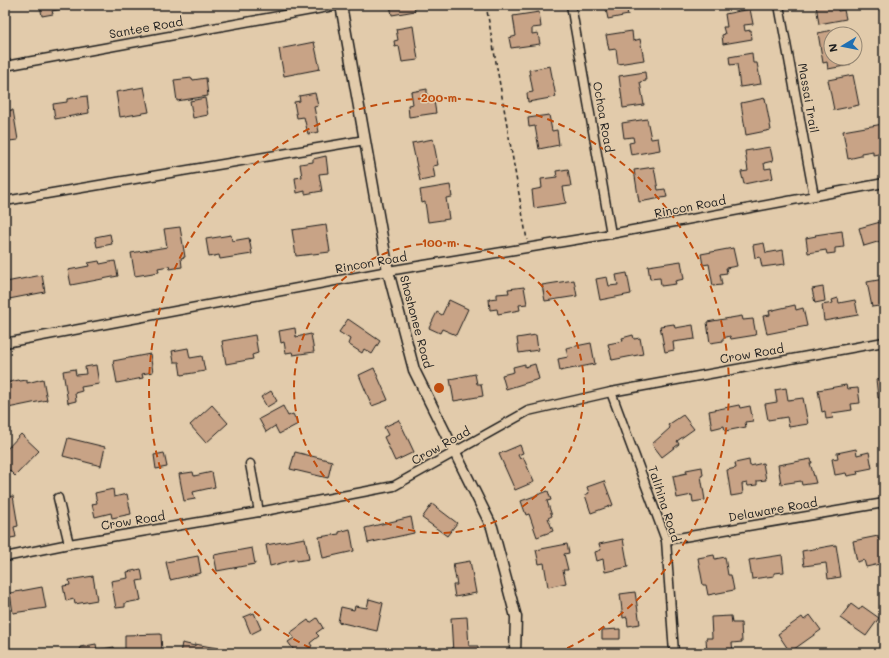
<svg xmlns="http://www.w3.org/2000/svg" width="889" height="658" font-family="Mali,sans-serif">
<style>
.building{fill:#c8a386;stroke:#1c1c1c}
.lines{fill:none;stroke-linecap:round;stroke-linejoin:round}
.minor-casing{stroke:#1c1c1c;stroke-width:11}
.tertiary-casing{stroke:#1c1c1c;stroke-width:13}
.path{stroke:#1c1c1c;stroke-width:1.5;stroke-dasharray:4 3;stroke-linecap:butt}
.minor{stroke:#e2cbab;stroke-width:8}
.tertiary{stroke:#e2cbab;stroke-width:10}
.ring{fill:none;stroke:#bf4d0f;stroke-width:2;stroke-dasharray:7 5}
.labels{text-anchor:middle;stroke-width:3;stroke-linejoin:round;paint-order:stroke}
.street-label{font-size:12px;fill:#1c1c1c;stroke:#e2cbab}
.centre{fill:#bf4d0f;stroke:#e2cbab;stroke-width:2}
.ring-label{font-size:12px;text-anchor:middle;font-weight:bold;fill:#bf4d0f;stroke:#e2cbab;stroke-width:3;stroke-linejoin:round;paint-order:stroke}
</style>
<rect width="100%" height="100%" fill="#e2cbab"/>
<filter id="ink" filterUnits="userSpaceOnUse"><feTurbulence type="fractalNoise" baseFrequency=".025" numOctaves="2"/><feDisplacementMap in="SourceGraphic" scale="8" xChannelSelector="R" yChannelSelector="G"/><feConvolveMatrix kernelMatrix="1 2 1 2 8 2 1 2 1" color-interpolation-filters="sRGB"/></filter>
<g filter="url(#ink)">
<g class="building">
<polygon points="40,5 74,5 74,7 52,11 53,14 42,16"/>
<polygon points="390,5 414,5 415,11 392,15"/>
<polygon points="605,5 626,5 628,15 608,19"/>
<polygon points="816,5 837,5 838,11 844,10 846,19 819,24"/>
<polygon points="750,9 753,24 744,25 745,31 751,30 752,39 723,44 722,35 725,34 723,27 727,27 725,14"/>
<polygon points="539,12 541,27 532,28 532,34 538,33 540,44 511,48 509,38 516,36 513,16"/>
<polygon points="413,26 418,60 402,62 399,46 395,47 394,41 398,40 396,29"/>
<polygon points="838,29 838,34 831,34 831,58 849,58 850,65 828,69 827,62 823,63 818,33"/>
<polygon points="632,31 633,41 640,39 644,60 618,64 616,49 609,50 606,35"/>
<polygon points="314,42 320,69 284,76 279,49"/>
<polygon points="752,53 753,63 757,63 761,84 740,87 737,64 730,65 729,57"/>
<polygon points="550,66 556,97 528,102 527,93 533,92 529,70"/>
<polygon points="645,72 646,81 640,82 644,105 623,108 619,76"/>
<polygon points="853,75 859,105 834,110 828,80"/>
<polygon points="192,78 193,80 206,78 208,96 177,101 174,80"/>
<polygon points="144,87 149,112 120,117 116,92"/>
<polygon points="427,89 427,102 434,101 436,113 409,117 408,105 413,104 411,92"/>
<polygon points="315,93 318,106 314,107 319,132 308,134 304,117 297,118 294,102 300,101 299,96"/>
<polygon points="87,96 89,113 55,119 53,104 67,102 67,99"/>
<polygon points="205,98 208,115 193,118 190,101"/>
<polygon points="765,98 771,130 746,135 741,103"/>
<polygon points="13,110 18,140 9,141 9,137 5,138 5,111"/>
<polygon points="549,115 552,131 557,130 559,145 539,149 535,126 529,127 528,118"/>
<polygon points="647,119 651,139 658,138 660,150 631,155 629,143 634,142 633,137 624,138 622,123"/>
<polygon points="883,124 884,153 873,155 873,151 861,153 861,156 848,159 843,131"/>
<polygon points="433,139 438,165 433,166 435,178 420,181 412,143"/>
<polygon points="770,147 773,161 764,163 765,169 771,168 773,178 744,184 741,172 748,171 745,151"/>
<polygon points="326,156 328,173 319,174 322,191 305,194 305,191 297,193 295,178 302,177 300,164 313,162 313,159"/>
<polygon points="654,167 658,190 665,189 667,197 639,202 634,170"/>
<polygon points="568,169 571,186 563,187 566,203 534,208 532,190 542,188 541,179 557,177 556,171"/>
<polygon points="450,185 452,197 446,198 449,219 428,222 425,202 422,203 420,190"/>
<polygon points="884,221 884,240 864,246 859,228"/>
<polygon points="326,225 330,252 296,256 292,230"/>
<polygon points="180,227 185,257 181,258 182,267 170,269 169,266 158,268 159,272 135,276 131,253 167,247 164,229"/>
<polygon points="842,231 844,247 835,248 835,253 827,254 826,250 808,253 806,238 816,236 815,235"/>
<polygon points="110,234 112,244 97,247 95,237"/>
<polygon points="231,235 232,241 249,238 252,254 220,259 219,255 209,257 206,239"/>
<polygon points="764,243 766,253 783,250 785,264 762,267 760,257 755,258 753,245"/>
<polygon points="733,248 737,266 726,268 727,273 720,274 722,285 713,286 709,264 703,265 701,254"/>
<polygon points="99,261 100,264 115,261 118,276 71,285 68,270 89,266 88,263"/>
<polygon points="681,261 684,279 675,281 676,284 661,286 660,278 650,279 648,266"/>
<polygon points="627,273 631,294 600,300 596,279 607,277 609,286 618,285 616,275"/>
<polygon points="42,275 45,292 9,299 6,282"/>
<polygon points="884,279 884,312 880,313 879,306 872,307 867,282"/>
<polygon points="574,280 577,296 545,301 542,285"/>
<polygon points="524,287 527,304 519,305 520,310 498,314 497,309 490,310 489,299 497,298 497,294 509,293 508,289"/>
<polygon points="823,287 825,301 815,303 812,289"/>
<polygon points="838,298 839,303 855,300 858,315 824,321 822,305 833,303 832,300"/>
<polygon points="449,300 468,309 456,335 442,329 440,333 429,328 437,312 442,315"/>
<polygon points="795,305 796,310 803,308 807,326 767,334 763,316 770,315 769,311"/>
<polygon points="742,316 743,320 753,319 756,335 731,339 730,336 723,338 723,341 710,343 707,322"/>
<polygon points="348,319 380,341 372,354 364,349 362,353 348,344 350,339 339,332"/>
<polygon points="674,324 675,328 693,325 695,339 673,342 674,350 665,352 660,326"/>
<polygon points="295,328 296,337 311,334 314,352 293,355 292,352 286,353 284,342 281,343 279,331"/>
<polygon points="255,335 258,353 252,355 253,359 226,364 222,341"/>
<polygon points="536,335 538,350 519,353 517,338"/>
<polygon points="633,335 634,339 640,338 643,354 612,360 608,344 623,341 622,338"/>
<polygon points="591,343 595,364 560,371 558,359 568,357 566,348"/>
<polygon points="188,348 190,358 202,356 205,371 181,375 179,362 174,362 172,351"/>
<polygon points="150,354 153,372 142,374 143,378 117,383 113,361"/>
<polygon points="525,364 525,367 535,364 539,379 506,389 502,375 514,372 513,367"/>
<polygon points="96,365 99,384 81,387 82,391 75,393 76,401 68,403 63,371 75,369 76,375 86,374 85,367"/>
<polygon points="374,368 388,400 372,406 359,375"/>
<polygon points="475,374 477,384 481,384 483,396 454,401 450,379"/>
<polygon points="884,378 884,397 878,398 876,379"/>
<polygon points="43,379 47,400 8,408 5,383 19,380 20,381 27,380 27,383"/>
<polygon points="846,385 847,389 858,388 860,403 851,404 852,410 832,413 833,418 826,419 825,411 822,412 818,390"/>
<polygon points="786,388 788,400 803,398 808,424 789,427 787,417 768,420 765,404 777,402 775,390"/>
<polygon points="271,391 277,401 267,407 261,397"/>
<polygon points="212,405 228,423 206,443 190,425"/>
<polygon points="739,405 740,408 750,406 753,421 745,422 746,427 725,431 724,426 712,429 709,411"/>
<polygon points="283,406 288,416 293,414 298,424 279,434 275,426 266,432 259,419"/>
<polygon points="683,415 694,429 677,441 679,444 662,457 652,444 670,428 668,425"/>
<polygon points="399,420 414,452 395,461 384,437 388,435 384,427"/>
<polygon points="21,434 39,451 15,476 5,466 5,451"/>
<polygon points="68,438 105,447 101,466 63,456"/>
<polygon points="520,445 523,453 518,455 520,459 523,457 534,482 515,490 499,454"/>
<polygon points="856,449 857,455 869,452 872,468 857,471 858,474 847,476 846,473 835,475 832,459 838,458 837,453"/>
<polygon points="295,452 332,461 328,478 290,469"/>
<polygon points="164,453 167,467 156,469 154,455"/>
<polygon points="811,459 812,463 810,463 816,483 802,485 801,481 781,484 778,465"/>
<polygon points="749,460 750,466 763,463 766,480 757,481 757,485 748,486 747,483 742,484 743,494 731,496 727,470 736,468 735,463"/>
<polygon points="702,467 703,475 701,476 705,500 693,502 692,495 677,498 673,476 687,473 686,470"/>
<polygon points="193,472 194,476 212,472 215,487 193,492 195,499 184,501 179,474"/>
<polygon points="604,481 613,505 591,513 585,495 589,493 587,487"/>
<polygon points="113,489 114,497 127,494 131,514 112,518 111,513 95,517 92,504 97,503 95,493"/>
<polygon points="548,491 551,500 547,501 552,516 548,518 553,531 537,537 529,514 526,515 521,501"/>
<polygon points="13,496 18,526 14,527 16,537 5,539 5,497"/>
<polygon points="432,504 457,523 447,536 422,518"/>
<polygon points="411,517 414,533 368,543 365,528"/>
<polygon points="350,529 354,551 323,558 319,537 339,534 339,532"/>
<polygon points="878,536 878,539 884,538 884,563 866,567 864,560 857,562 853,541"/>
<polygon points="305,538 309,559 297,561 297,559 270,566 266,545"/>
<polygon points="623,539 628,567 605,572 603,559 597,561 595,552 601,550 599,544"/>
<polygon points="567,544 569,553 564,554 568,570 563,570 566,583 548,587 544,563 539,564 536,550"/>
<polygon points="836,545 841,577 828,579 826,563 804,566 802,551"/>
<polygon points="252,548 255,564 217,571 214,555"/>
<polygon points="714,555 715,559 725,557 728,575 731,575 734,590 708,595 706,585 703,585 698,558"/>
<polygon points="782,555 784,572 774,573 774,576 752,579 749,560"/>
<polygon points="198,556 201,573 170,580 166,562"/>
<polygon points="470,561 476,593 455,597 453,585 457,585 453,564"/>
<polygon points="141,569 143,580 137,581 141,600 125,603 125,607 116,608 111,581 128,578 127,572"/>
<polygon points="93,576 97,600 75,604 74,599 66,601 63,586 70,585 69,580"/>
<polygon points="42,587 46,608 13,613 10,593"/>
<polygon points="635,592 640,624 628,626 627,617 623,618 620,594"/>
<polygon points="369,599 383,603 377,631 338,622 341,607 354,610 355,606 367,608"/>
<polygon points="851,604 859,610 862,606 879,618 866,636 840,618"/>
<polygon points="254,613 261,629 251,634 244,617"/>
<polygon points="810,615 821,630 790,652 778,634 802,617 804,620"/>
<polygon points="731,616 732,623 741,623 742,642 732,643 733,652 707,653 706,638 712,638 711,617"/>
<polygon points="467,617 469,646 478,646 478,653 453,653 451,618"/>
<polygon points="317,618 323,628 316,633 319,636 310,643 312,646 302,653 296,653 288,642 294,638 290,633 308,620 310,623"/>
<polygon points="620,629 620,639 602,639 602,630"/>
<polygon points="161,634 162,653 125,653 125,635"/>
<polygon points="182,643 195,646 195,644 217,648 216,653 180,653"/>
<polygon points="96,644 97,650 114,647 115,653 78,653 81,652 80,647"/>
<polygon points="43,650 43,653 29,653"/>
</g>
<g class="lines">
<defs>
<g id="minor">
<polyline points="571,5 611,234"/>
<polyline points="779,5 814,196"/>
<polyline points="5,66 339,5"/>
<polyline points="5,201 365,140"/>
<polyline points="5,343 388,271 611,234 884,183"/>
<polyline points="611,392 666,540 674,653"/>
<polyline points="250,464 259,512"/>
<polyline points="58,498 69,544"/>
<polyline points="666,540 884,503"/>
<polyline points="5,557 69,544 259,512 394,486 528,411 611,392 884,342"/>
</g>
<polyline id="tertiary" points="341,5 388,271 414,370 492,527 516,617 515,653"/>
</defs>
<use href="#minor" class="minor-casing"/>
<use href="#tertiary" class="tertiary-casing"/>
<polyline class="path" points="486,5 527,240"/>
<use href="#minor" class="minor"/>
<use href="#tertiary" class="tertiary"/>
</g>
</g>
<g class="ring">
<circle cx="439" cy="388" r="145"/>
<path d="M321 653A290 290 0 1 1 557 653"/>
</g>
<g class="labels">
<g class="street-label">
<text transform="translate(146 28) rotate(-10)" y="4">Santee Road</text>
<text transform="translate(808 98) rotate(80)" y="4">Massai Trail</text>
<text transform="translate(603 117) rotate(80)" y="4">Ochoa Road</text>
<text transform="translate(690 207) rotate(-11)" y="4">Rincon Road</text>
<text transform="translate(371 263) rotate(-10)" y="4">Rincon Road</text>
<text transform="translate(416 322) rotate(75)" y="4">Shoshonee Road</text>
<text transform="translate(752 354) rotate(-10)" y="4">Crow Road</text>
<text transform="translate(441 446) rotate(-29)" y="4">Crow Road</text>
<text transform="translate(664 504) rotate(72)" y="4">Talihina Road</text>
<text transform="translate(773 510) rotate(-10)" y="4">Delaware Road</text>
<text transform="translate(133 521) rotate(-9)" y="4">Crow Road</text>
</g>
</g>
<circle cx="439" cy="388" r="6" class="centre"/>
<g class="ring-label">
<text x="439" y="102">200 m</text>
<text x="439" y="247">100 m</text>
</g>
<rect width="889" height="658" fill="none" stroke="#e2cbab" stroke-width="20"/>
<rect x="10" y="10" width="869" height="638" fill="none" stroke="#1c1c1c" stroke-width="1.5" filter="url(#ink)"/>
<g transform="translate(843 46) rotate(260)"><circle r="19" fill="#e2cbab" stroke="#938572"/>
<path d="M0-3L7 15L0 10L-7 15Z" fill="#1f6fb2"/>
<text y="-6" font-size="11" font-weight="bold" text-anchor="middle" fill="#1c1c1c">N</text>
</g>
</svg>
